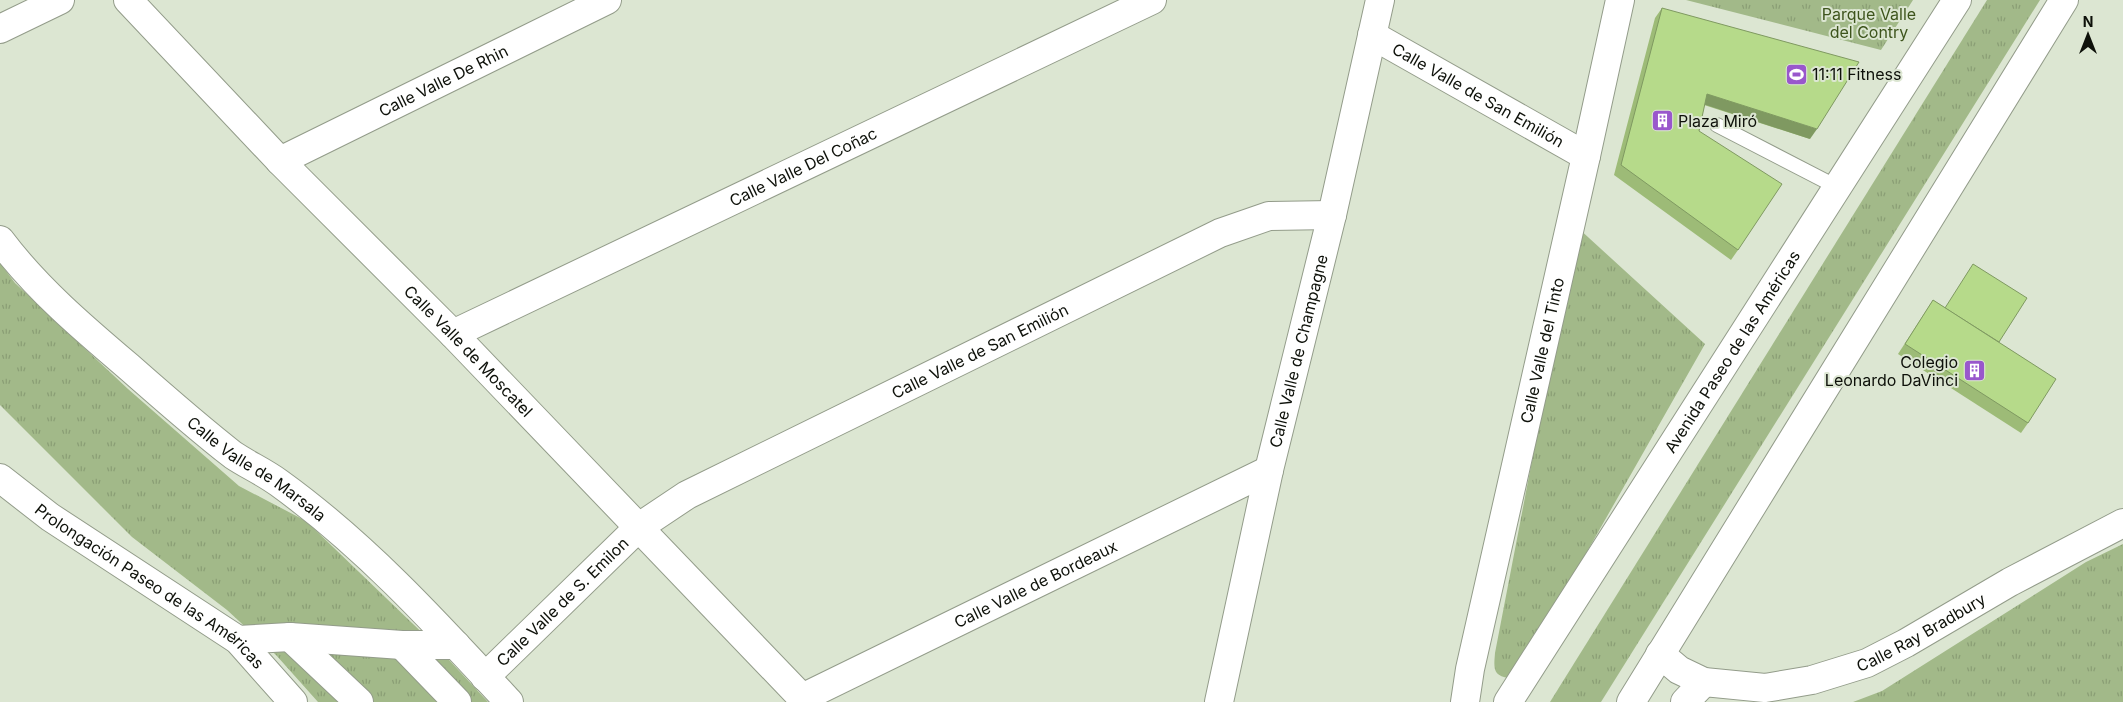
<svg xmlns="http://www.w3.org/2000/svg" width="2123" height="702" font-family="Inter,sans-serif">
<style>
.park{fill:url(#park-tufts)}
.lines{fill:none;stroke-linecap:round;stroke-linejoin:round}
.lane-casing{stroke:#939c8a;stroke-width:16}
.street-casing{stroke:#939c8a;stroke-width:30}
.secondary-casing{stroke:#939c8a;stroke-width:30}
.lane{stroke:#fff;stroke-width:14}
.street{stroke:#fff;stroke-width:28}
.secondary{stroke:#fff;stroke-width:28}
.wall{fill:#9dbb77}
.shaded-wall{fill:#7f9961}
.building{fill:#b6da8a;stroke:#7f9961}
.labels{text-anchor:middle;stroke-width:4;stroke-linejoin:round;paint-order:stroke}
.park-label{font-size:16px;fill:#3d541c;stroke:#dce6d2}
.poi-label{font-size:16px;fill:#0e110a;stroke:#dce6d2;text-anchor:start}
.street-label{font-size:16px;fill:#0e110a;stroke:#dce6d2}
</style>
<defs>
<pattern id="park-tufts" width="24" height="20" patternUnits="userSpaceOnUse" patternTransform="scale(1.25)"><rect width="24" height="20" fill="#a2b989"/><path d="M3 7l-1-3M5 7V3M7 7l1-3M15 17l-1-3M17 17v-4M19 17l1-3" fill="none" stroke="#8a9e75"/></pattern>
</defs>
<rect width="100%" height="100%" fill="#dce6d2"/>
<g class="park">
<polygon points="1686,0 1913,0 1881,50"/>
<polygon points="1987,0 2040,0 1601,702 1550,702"/>
<path d="M1577 227 1705 344 1522 666 1509 678C1492 676 1494 667 1495 653Z"/>
<polygon points="0,263 15,283 128,389 239,486 306,521 438,648 488,702 318,702 276,655 227,610 132,537 0,405"/>
<polygon points="2123,544 2123,702 1853,702 1882,691 2086,562"/>
</g>
<g class="lines">
<defs>
<polyline id="lane" points="1717,125 1837,187"/>
<g id="street">
<path id="s1" d="M128 0 280 161 453 334 806 702"/>
<polyline points="0,29 60,0"/>
<path id="s2" d="M1372 35 1586 156"/>
<path id="s3" d="M280 161 607 0"/>
<path id="s4" d="M0 240C36 288 83 328 129 367 163 397 197 427 233 455 248 465 264 472 279 483 365 545 437 624 509 702"/>
<path id="s5" d="M453 334 1152 0"/>
<path id="s6" d="M0 478 50 517 238 640 293 702"/>
<polyline points="290,637 359,702"/>
<polyline points="238,640 290,637 402,645 456,645"/>
<polyline points="402,645 457,702"/>
<path id="s7" d="M1660 654 1679 670 1704 682 1765 688 1812 680 1867 663 1906 643 2010 582 2123 523"/>
<path id="s8" d="M485 677 639 527 687 495 1220 233 1269 216 1332 215"/>
<path id="s9" d="M802 698 1269 470"/>
<path id="s10" d="M1219 702 1269 470 1332 215 1380 0"/>
<path id="s11" d="M1465 702 1470 669 1586 156 1620 0"/>
<polyline points="1685,702 1704,682"/>
</g>
<g id="secondary">
<path id="s12" d="M1508 702 1957 0"/>
<polyline points="1631,702 2064,0"/>
</g>
</defs>
<use href="#lane" class="lane-casing"/>
<use href="#street" class="street-casing"/>
<use href="#secondary" class="secondary-casing"/>
<use href="#lane" class="lane"/>
<use href="#street" class="street"/>
<use href="#secondary" class="secondary"/>
</g>
<g class="wall">
<polygon points="1662,8 1810,139 1704,105 1699,131 1738,250 1731,260 1614,175 1655,18"/>
<polygon points="1933,300 1999,342 2028,423 2021,433 1898,354"/>
</g>
<polygon class="shaded-wall" points="1707,94 1817,129 1810,139 1700,103"/>
<g class="building">
<polygon points="1662,8 1859,62 1817,129 1707,94 1699,131 1782,184 1738,250 1621,165"/>
<polygon points="1973,264 2027,298 1999,342 1945,308"/>
<polygon points="1933,300 2056,379 2028,423 1905,344"/>
</g>
<defs>
<symbol id="stadium-square" viewBox="-11 -11 22 22"><rect x="-9" y="-9" width="18" height="18" rx="4" fill="#9957cc" stroke="#dce6d2"/><path d="M0-5a6.5 5 0 1 0 0 10a6.5 5 0 1 0 0-10ZM-3.5-1.8h7v3.6h-7Z" fill="#fff"/></symbol>
<symbol id="building-square" viewBox="-11 -11 22 22"><rect x="-9" y="-9" width="18" height="18" rx="4" fill="#9957cc" stroke="#dce6d2"/><path d="M-4-6H4V6H1V3H-1V6H-4ZM-2.5-4.3h1.7v1.8h-1.7ZM.8-4.3h1.7v1.8H.8ZM-2.5-1h1.7V.8h-1.7ZM.8-1h1.7V.8H.8Z" fill="#fff"/></symbol>
</defs>
<g fill-rule="evenodd">
<use href="#stadium-square" x="1784" y="62" width="25" height="25"/>
<use href="#building-square" x="1650" y="108" width="25" height="25"/>
<use href="#building-square" x="1962" y="358" width="25" height="25"/>
</g>
<g class="labels">
<g class="park-label">
<text x="1869" y="20">Parque Valle<tspan x="1869" dy="18">del Contry</tspan></text>
</g>
<g class="poi-label">
<text x="1812" y="80">11:11 Fitness</text>
<text x="1678" y="127">Plaza Miró</text>
<text x="1958" y="368" text-anchor="end">Colegio<tspan x="1958" dy="18">Leonardo DaVinci</tspan></text>
</g>
<g class="street-label">
<text dy="6" stroke="none"><textPath href="#s3" startOffset="182">Calle Valle De Rhin</textPath></text>
<text dy="6" stroke="none"><textPath href="#s2" startOffset="122">Calle Valle de San Emilión</textPath></text>
<text dy="6" stroke="none"><textPath href="#s5" startOffset="388">Calle Valle Del Coñac</textPath></text>
<text dy="6" stroke="none"><textPath href="#s1" startOffset="489">Calle Valle de Moscatel</textPath></text>
<text dy="6" stroke="none"><textPath href="#s8" startOffset="599">Calle Valle de San Emilión</textPath></text>
<text dy="6" stroke="none"><textPath href="#s10" startOffset="360">Calle Valle de Champagne</textPath></text>
<text dy="6" stroke="none"><textPath href="#s11" startOffset="360">Calle Valle del Tinto</textPath></text>
<text dy="6" stroke="none"><textPath href="#s12" startOffset="416">Avenida Paseo de las Américas</textPath></text>
<text dy="6" stroke="none"><textPath href="#s4" startOffset="345">Calle Valle de Marsala</textPath></text>
<text dy="6" stroke="none"><textPath href="#s9" startOffset="260">Calle Valle de Bordeaux</textPath></text>
<text dy="6" stroke="none"><textPath href="#s6" startOffset="185">Prolongación Paseo de las Américas</textPath></text>
<text dy="6" stroke="none"><textPath href="#s8" startOffset="108">Calle Valle de S. Emilon</textPath></text>
<text dy="6" stroke="none"><textPath href="#s7" startOffset="281">Calle Ray Bradbury</textPath></text>
</g>
</g>
<g transform="translate(2088 35)" stroke="#dce6d2" stroke-width="4" paint-order="stroke">
<path d="M0-4L9 19L0 12L-9 19Z" fill="#0e110a"/>
<text y="-8" font-size="14" font-weight="bold" text-anchor="middle" fill="#0e110a">N</text>
</g>
</svg>
